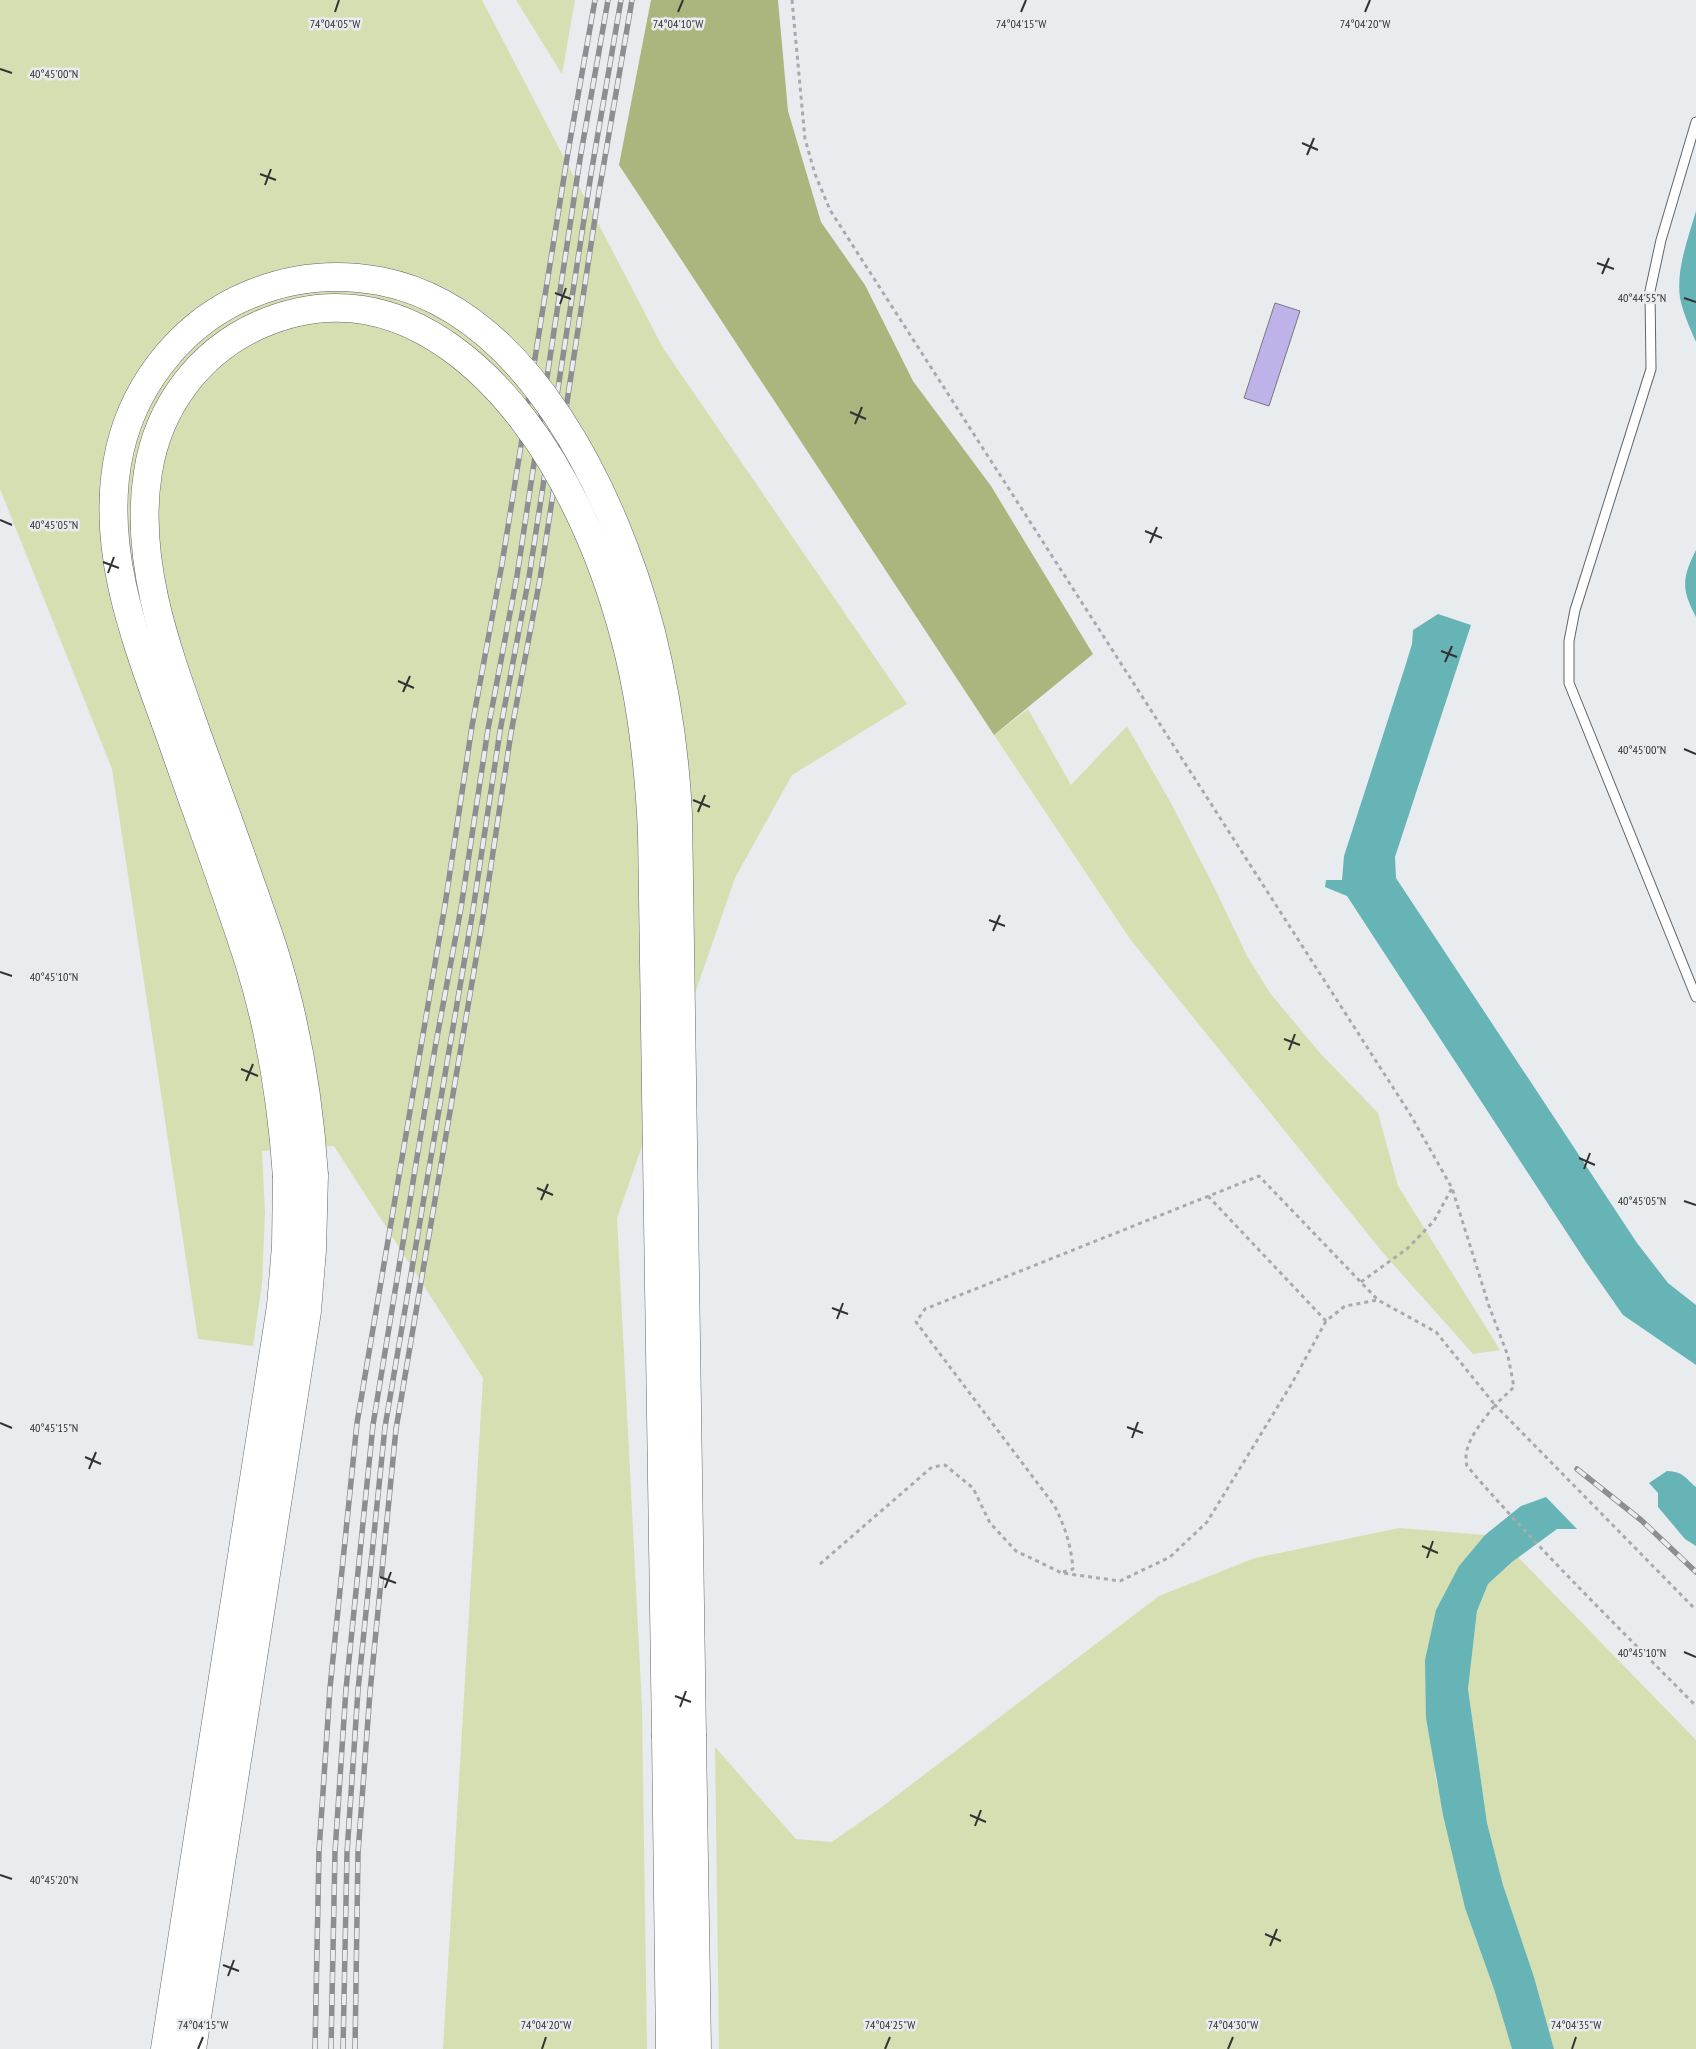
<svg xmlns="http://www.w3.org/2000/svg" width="1696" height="2049" font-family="'PT Sans Narrow',sans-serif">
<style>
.green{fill:#d5dfb1}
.forest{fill:#abb67e}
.water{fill:#66b4b6}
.building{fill:#bfb2e8;stroke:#79787c}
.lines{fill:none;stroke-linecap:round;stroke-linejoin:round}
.lane-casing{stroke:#636669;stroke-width:11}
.highway-casing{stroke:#636669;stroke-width:29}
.path{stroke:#a8abad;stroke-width:3;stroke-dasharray:4 4;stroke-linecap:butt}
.lane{stroke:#fff;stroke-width:9}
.highway{stroke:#fff;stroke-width:28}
.rail-casing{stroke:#8c8f91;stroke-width:5.5}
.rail{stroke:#e8ecef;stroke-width:4;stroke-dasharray:11;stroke-linecap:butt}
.highway-bridge-casing{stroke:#636669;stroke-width:29;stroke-linecap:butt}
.highway-bridge{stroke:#fff;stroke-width:28}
.ticks{fill:none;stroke:#323334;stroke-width:2}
.ticks-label{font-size:12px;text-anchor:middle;fill:#323334;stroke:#e8ecef;stroke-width:5;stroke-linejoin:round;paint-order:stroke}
</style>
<rect width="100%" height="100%" fill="#e8ecef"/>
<g class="green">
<polygon points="0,0 482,0 663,348 907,704 792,775 735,878 617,1218 642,1706 647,2049 443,2049 483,1378 334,1146 262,1151 265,1213 262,1284 253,1346 198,1339 112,769 0,489"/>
<polygon points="516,0 575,0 562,74"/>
<polygon points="1028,709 1071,785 1127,726 1172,805 1214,887 1247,956 1270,993 1319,1052 1378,1113 1398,1186 1500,1350 1473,1354 1384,1254 1130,939 994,735"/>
<polygon points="1399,1528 1485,1535 1459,1566 1435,1775 1465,1908 1494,1989 1512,2049 719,2049 715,1747 796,1839 832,1842 883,1806 1159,1596 1255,1558"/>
<polygon points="1518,1557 1696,1740 1696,2049 1554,2049 1534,1977 1503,1885 1487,1823 1468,1689 1477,1611 1488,1584"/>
</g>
<polygon class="forest" points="651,0 778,0 788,111 821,222 865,285 913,381 991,486 1093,654 994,735 619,165"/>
<g class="water">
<path d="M1696 211V342C1690 328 1683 313 1680 298 1676 269 1688 239 1696 211Z"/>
<path d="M1696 550V617C1681 589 1682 578 1696 550Z"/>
<polygon points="1438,614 1471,625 1395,857 1396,878 1637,1243 1668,1283 1696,1305 1696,1365 1623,1315 1586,1262 1347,896 1325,887 1326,880 1342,880 1344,856 1405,667 1412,644 1413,630"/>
<path d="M1667 1471C1684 1472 1684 1477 1696 1487V1546L1685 1539 1658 1507V1493L1649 1483Z"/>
<polygon points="1546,1497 1577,1529 1557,1529 1512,1562 1488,1584 1477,1611 1468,1689 1487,1823 1503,1885 1534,1977 1554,2049 1512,2049 1494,1989 1465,1908 1443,1815 1426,1718 1425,1660 1436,1610 1459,1566 1485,1535 1521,1506"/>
</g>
<polygon class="building" points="1275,303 1300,311 1269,406 1244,398"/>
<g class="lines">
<defs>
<polyline id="lane" points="1696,122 1661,240 1650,291 1651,369 1575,610 1569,641 1569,683 1696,997"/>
<g id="highway">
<polyline points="666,1737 670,2049"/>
<polyline points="692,1737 697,2049"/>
<polyline points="165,2049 281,1306 286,1246 287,1177"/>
<polyline points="192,2049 307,1311 312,1250 314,1175"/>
</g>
</defs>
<use href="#lane" class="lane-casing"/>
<use href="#highway" class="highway-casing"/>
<g class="path">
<polyline points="792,0 805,139 815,174 830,210 1410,1114 1452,1188 1489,1306 1508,1356 1514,1387 1495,1405 1696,1610"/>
<polyline points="1208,1196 1326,1321"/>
<polyline points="1361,1282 1408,1248 1434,1221 1452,1188"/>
<path d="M820 1564 932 1467 945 1465 973 1488 990 1523 1016 1551 1062 1573 1120 1581 1170 1557 1207 1522 1291 1385 1326 1321 1345 1306 1378 1300 1436 1332 1495 1405C1483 1421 1461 1444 1467 1466 1539 1550 1618 1627 1696 1706"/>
<path d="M1063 1572 1073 1569C1071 1545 1065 1526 1054 1505L916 1322 925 1309 1259 1176 1378 1300"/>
</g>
<use href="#lane" class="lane"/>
<use href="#highway" class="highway"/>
<defs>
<g id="rail">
<polyline points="1577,1469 1641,1520 1696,1572"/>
<polyline points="315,2049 319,1851 330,1688 357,1423 445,905 472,726 502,564 568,152 595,0"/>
<polyline points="331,2049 335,1852 346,1689 373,1425 435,1048 461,908 488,729 517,576 580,159 608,0"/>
<polyline points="343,2049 347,1853 358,1690 385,1427 473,910 500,731 529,577 591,174 621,0"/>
<polyline points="355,2049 358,1853 370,1692 396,1429 484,912 511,733 540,579 599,192 632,0"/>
</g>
</defs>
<use href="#rail" class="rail-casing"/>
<use href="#rail" class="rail"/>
<defs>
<g id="highway-bridge">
<path d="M314 1175C309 1097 296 1020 272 945 249 877 224 808 199 740 169 655 133 564 148 472 158 407 199 352 259 325 404 261 520 389 577 508 598 551 614 596 626 642 642 704 649 768 652 832L666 1737"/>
<path d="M287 1177C282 1104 271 1032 249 962 225 887 197 813 171 738 138 646 97 548 120 449 136 380 186 320 251 294 292 277 336 273 380 281 530 310 616 499 651 632 666 692 675 753 678 814L692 1737"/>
</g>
</defs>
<use href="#highway-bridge" class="highway-bridge-casing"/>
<use href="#highway-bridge" class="highway-bridge"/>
</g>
<path class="ticks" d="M335 12 339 0M678 12 683 0M1021 12 1026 0M1365 12 1370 0M0 69 12 73M1302 143 1318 150M1307 155 1314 138M260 174 276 180M265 185 271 169M1597 263 1614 269M1602 274 1609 258M555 293 571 299M1684 298 1696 302M560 304 566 288M850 412 866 419M855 424 862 407M0 520 12 525M1145 531 1162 538M1150 543 1157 527M103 562 119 568M108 573 114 557M1441 651 1457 657M1445 662 1452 646M398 681 414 688M403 692 410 676M1684 749 1696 754M693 800 710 807M698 812 705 795M989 920 1005 926M993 931 1000 915M0 972 12 976M1284 1039 1300 1045M1289 1050 1295 1034M241 1069 258 1076M246 1081 253 1064M1579 1158 1595 1165M1584 1169 1590 1153M537 1188 553 1195M541 1200 548 1184M1684 1201 1696 1205M832 1308 848 1314M837 1319 843 1303M0 1423 12 1428M1127 1427 1143 1433M1132 1438 1138 1422M85 1457 101 1464M89 1469 96 1452M1422 1546 1438 1553M1427 1558 1433 1541M380 1577 396 1583M385 1588 391 1572M1684 1652 1696 1657M675 1696 691 1702M680 1707 686 1691M970 1815 986 1822M975 1826 981 1810M0 1875 12 1879M1265 1934 1281 1941M1270 1946 1277 1929M223 1965 239 1971M228 1976 234 1960M198 2049 203 2037M542 2049 546 2037M885 2049 890 2037M1228 2049 1233 2037M1572 2049 1576 2037"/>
<g class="ticks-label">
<text x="335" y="28">74°04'05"W</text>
<text x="678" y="28">74°04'10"W</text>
<text x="1021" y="28">74°04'15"W</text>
<text x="1365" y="28">74°04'20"W</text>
<text x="54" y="78">40°45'00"N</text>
<text x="1642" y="302">40°44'55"N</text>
<text x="54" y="529">40°45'05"N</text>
<text x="1642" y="754">40°45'00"N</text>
<text x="54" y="981">40°45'10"N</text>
<text x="1642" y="1205">40°45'05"N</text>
<text x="54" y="1432">40°45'15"N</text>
<text x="1642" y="1657">40°45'10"N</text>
<text x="54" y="1884">40°45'20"N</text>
<text x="203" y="2029">74°04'15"W</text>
<text x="546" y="2029">74°04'20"W</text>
<text x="890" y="2029">74°04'25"W</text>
<text x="1233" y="2029">74°04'30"W</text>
<text x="1576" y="2029">74°04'35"W</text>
</g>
</svg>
